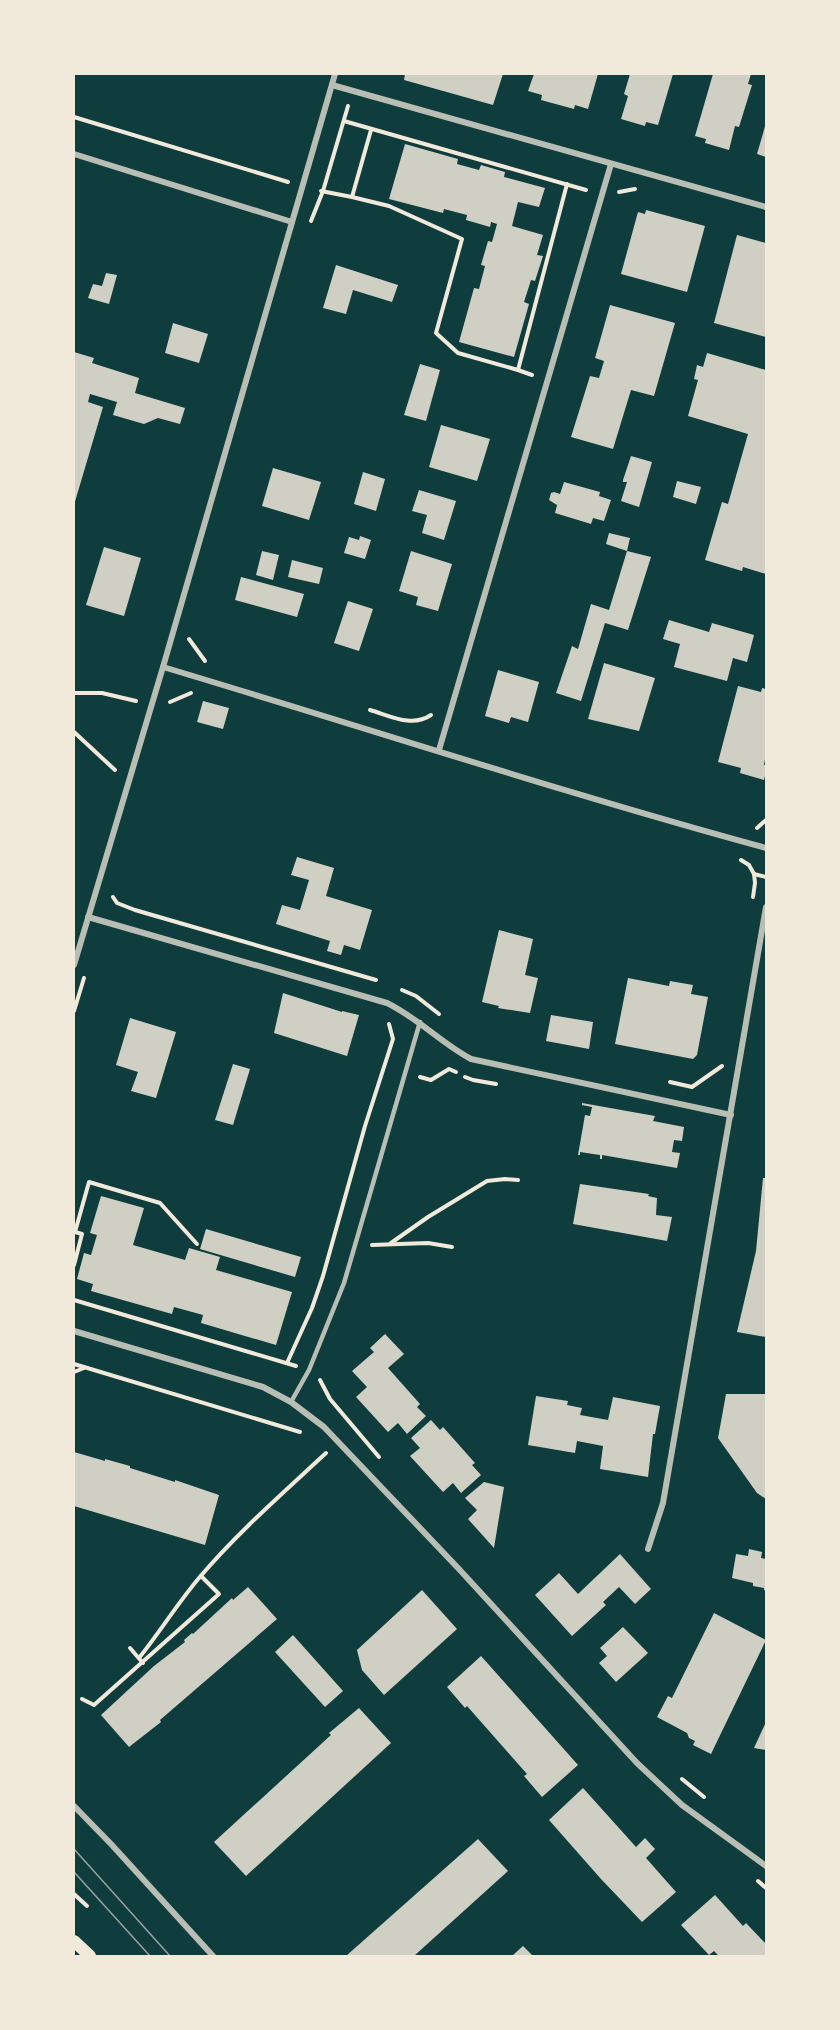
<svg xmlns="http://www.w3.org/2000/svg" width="840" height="2030" font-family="Manrope,sans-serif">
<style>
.building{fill:#cfcfc3}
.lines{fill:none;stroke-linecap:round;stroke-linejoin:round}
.path{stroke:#f1e9da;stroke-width:4}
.service{stroke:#b8beb3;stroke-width:4.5}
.minor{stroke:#b8beb3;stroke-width:6}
.secondary{stroke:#f1e9da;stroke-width:12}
.tram{stroke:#97a49c;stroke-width:1.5}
</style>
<rect width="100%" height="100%" fill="#0f3d3e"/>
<g class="building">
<polygon points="405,74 503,74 493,105 404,80"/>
<polygon points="534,74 598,74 588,109 575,105 574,109 541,100 542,95 528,91"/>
<polygon points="630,74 673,74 658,125 646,122 645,126 621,119 628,96 624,94"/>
<polygon points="713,74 751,74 748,84 752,85 739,127 735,126 729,150 705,143 706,139 695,136"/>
<polygon points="766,123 766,157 757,154"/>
<polygon points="405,144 458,159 457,164 479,170 481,165 505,172 504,177 545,188 539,207 518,202 512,226 543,235 537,255 543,256 535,281 531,280 524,302 529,304 514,357 459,342 474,288 479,289 485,266 481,265 488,241 492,242 497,224 491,222 490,227 466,220 467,215 444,209 443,213 389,199"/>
<polygon points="646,210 705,226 687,292 621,274 638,212 645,214"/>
<polygon points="737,235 766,243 766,337 714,323"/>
<polygon points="336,265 398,285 392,302 353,290 346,314 323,308"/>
<polygon points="106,273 117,275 109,304 88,298 93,284 102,286"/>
<polygon points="610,305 675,323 654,396 631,390 613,449 571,437 590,376 599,378 604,361 595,358"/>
<polygon points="173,323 208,334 199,363 165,353"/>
<polygon points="74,352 94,358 92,363 139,378 135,393 185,408 180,424 158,418 144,424 113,415 117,402 90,394 88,402 103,407 74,505"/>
<polygon points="707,353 766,370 766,574 743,567 742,571 705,560 722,502 728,504 748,434 688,416 698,380 694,379 697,365 703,367"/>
<polygon points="420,364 440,370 426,421 404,415"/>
<polygon points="441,425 490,439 477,481 429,467"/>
<polygon points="631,456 652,462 639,507 621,501 627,482 623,482 623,480"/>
<polygon points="273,468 321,482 309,520 262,506"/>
<polygon points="363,472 385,479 376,511 354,504"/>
<polygon points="677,481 701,487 696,504 673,497"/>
<polygon points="564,482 600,492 599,496 611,500 604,521 593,518 591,524 555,513 557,505 549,500 551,493 554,492 560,494"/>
<polygon points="419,490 456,501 444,540 422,533 427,515 412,511"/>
<polygon points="609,533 630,538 627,551 606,544"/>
<polygon points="360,536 371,540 365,559 344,553 349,537 359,540"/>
<polygon points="104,547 141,558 124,616 86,605"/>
<polygon points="262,551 279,555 273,580 256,575"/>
<polygon points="411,551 452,564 438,611 416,605 418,597 399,591"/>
<polygon points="627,551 651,557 628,630 605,623 581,701 556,693 572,646 578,649 591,604 609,610"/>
<polygon points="292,560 323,568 319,584 288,577"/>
<polygon points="241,577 304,594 297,617 235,600"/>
<polygon points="348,601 373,609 359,651 334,643"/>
<polygon points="669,620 709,632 712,623 754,635 747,662 733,658 727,681 674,667 680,644 663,639"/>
<polygon points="604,663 655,678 639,731 588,719"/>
<polygon points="498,670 539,682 528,722 511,717 509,723 485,716"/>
<polygon points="738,686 761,692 762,688 766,689 766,754 764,765 766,765 766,772 764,780 740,773 741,768 718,762"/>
<polygon points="203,701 229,708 223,729 197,722"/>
<polygon points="297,857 334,868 326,896 372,910 360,950 344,945 341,955 327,951 330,941 276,924 282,905 300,910 309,880 291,875"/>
<polygon points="499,930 533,939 525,975 538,978 530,1013 498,1008 499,1006 482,1002"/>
<polygon points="628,978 669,986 670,981 693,985 691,994 708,997 697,1055 693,1059 615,1044"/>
<polygon points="283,993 342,1012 342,1011 359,1015 347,1056 274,1033"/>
<polygon points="551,1015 593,1022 589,1049 546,1041"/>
<polygon points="130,1018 176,1032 156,1098 131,1091 138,1072 116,1065"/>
<polygon points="233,1064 250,1069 233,1125 215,1120"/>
<polygon points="582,1103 655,1116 653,1121 684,1127 682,1141 674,1140 672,1152 680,1153 677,1168 602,1155 602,1159 600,1159 600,1155 580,1152 580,1155 578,1155 585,1115 590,1116 592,1107 582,1105"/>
<polygon points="763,1178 766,1178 766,1337 737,1332 756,1251"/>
<polygon points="580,1184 649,1194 648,1196 657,1198 656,1215 672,1217 667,1241 573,1224"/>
<polygon points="101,1196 144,1208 133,1245 185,1260 189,1248 220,1257 216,1270 292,1292 276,1345 201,1323 203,1315 174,1307 172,1314 91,1291 93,1284 77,1279 84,1253 91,1255 97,1235 90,1233"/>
<polygon points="206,1229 301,1257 295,1277 200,1249"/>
<polygon points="385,1334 404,1354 388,1368 420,1404 417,1407 426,1416 407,1434 398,1423 388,1432 356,1397 367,1387 352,1371 374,1352 370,1348"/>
<polygon points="726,1394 766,1394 766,1499 757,1493 718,1438"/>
<polygon points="536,1396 568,1401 567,1405 582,1408 580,1415 608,1420 613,1397 660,1406 655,1434 653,1434 648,1477 600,1469 603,1446 577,1441 575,1453 528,1445"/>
<polygon points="431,1420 440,1430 443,1427 475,1463 472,1465 481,1475 461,1493 453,1483 443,1492 410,1456 420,1448 411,1438"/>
<polygon points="74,1452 105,1461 105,1459 130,1466 130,1468 175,1482 175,1480 219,1495 205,1545 74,1506"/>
<polygon points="484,1482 504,1487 494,1548 468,1519 477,1510 465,1498"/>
<polygon points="749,1549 762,1552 761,1558 766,1559 766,1591 764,1590 764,1588 753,1586 753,1583 732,1578 736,1554 748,1556"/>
<polygon points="620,1554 651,1589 635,1604 619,1587 603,1602 606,1605 572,1636 535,1595 559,1573 578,1594"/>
<polygon points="248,1587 277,1619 160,1720 161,1722 129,1747 101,1715 154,1666 185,1642 184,1640 192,1633 193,1634 232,1598 233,1600"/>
<polygon points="422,1590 457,1629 384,1695 362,1670 357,1650"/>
<polygon points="714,1613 766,1640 711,1754 693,1745 695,1741 689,1738 687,1733 657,1717 668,1696 672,1698"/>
<polygon points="623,1627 648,1653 616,1682 599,1663 607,1656 600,1648"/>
<polygon points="293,1635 343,1691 325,1707 275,1652"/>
<polygon points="481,1656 578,1765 542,1797 524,1776 527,1774 467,1706 465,1708 447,1687"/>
<polygon points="359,1708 391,1743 246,1876 214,1842 331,1735 329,1733"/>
<polygon points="766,1722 766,1750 754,1748"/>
<polygon points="583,1788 636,1847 645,1838 655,1849 646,1858 676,1892 642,1922 601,1879 549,1820"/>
<polygon points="478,1839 508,1871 414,1956 346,1956"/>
<polygon points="715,1895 743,1926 746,1923 766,1944 766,1956 719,1956 714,1951 709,1955 681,1925"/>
<polygon points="523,1946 533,1956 512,1956"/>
</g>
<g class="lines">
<g class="path">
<polyline points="74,117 288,182"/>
<polyline points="344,121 586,190"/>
<polyline points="321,191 352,197 371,130"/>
<polyline points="619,192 635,189"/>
<polyline points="352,197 389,206 462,239 436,333 458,353 518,370"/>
<polyline points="311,221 323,191 348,106"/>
<polyline points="532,375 518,370 567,184"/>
<polyline points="189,639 205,661"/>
<polyline points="74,693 102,693 136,701"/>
<polyline points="170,702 191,693"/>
<path d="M370 710C391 716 412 728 431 715"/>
<polyline points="74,732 115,770"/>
<polyline points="757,828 766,820"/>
<polyline points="741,860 749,865 754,874 766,877"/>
<polyline points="113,897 117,903 135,910 376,980"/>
<polyline points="753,897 755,883 754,874"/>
<polyline points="402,990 416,996 439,1014"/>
<polyline points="74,1011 84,978"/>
<polyline points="420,1077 431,1080 449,1069 456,1072"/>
<polyline points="465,1077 473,1080 496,1084"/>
<polyline points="670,1082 692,1087 722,1066"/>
<polyline points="391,1243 428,1217 487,1181 505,1179 518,1180"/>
<polyline points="372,1245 428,1243 452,1247"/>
<polyline points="74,1265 82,1234 75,1232 89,1182 160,1203 197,1244"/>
<polyline points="74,1300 296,1366"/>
<polyline points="287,1363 312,1308 323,1276 365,1126 393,1039 389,1024"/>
<polyline points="74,1364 300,1432"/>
<polyline points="74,1372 84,1368"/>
<polyline points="320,1380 330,1399 379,1457"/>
<polyline points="130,1648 143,1663"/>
<path d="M139 1658C160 1632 177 1604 199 1578 237 1533 283 1493 326 1453"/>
<polyline points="82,1699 94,1705 219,1594 201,1576"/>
<polyline points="682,1779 704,1797"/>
<polyline points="758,1881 766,1888"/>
<polyline points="74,1894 87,1906"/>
</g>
<polyline class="service" points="291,1402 309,1370 344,1283 420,1022"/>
<g class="minor">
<polyline points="332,85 766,207"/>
<polyline points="74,154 292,222"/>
<path d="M163 667C364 727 564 793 766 848"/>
<polyline points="439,750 611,164"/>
<path d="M88 917 387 1003C418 1018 441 1043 471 1059L731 1115"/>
<polyline points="74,965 163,667 335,74"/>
<polyline points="74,1331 263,1387 291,1402 324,1427 458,1568 637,1763 682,1805 766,1866"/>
<polyline points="648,1549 663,1503 766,907"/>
<polyline points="74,1806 111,1844 213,1956"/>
</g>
<polyline class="secondary" points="74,1941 90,1956"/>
<g class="tram">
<polyline points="74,1849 170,1956"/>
<polyline points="74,1872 150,1956"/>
</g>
</g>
<rect width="840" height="2030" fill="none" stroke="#f1e9da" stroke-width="150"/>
</svg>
